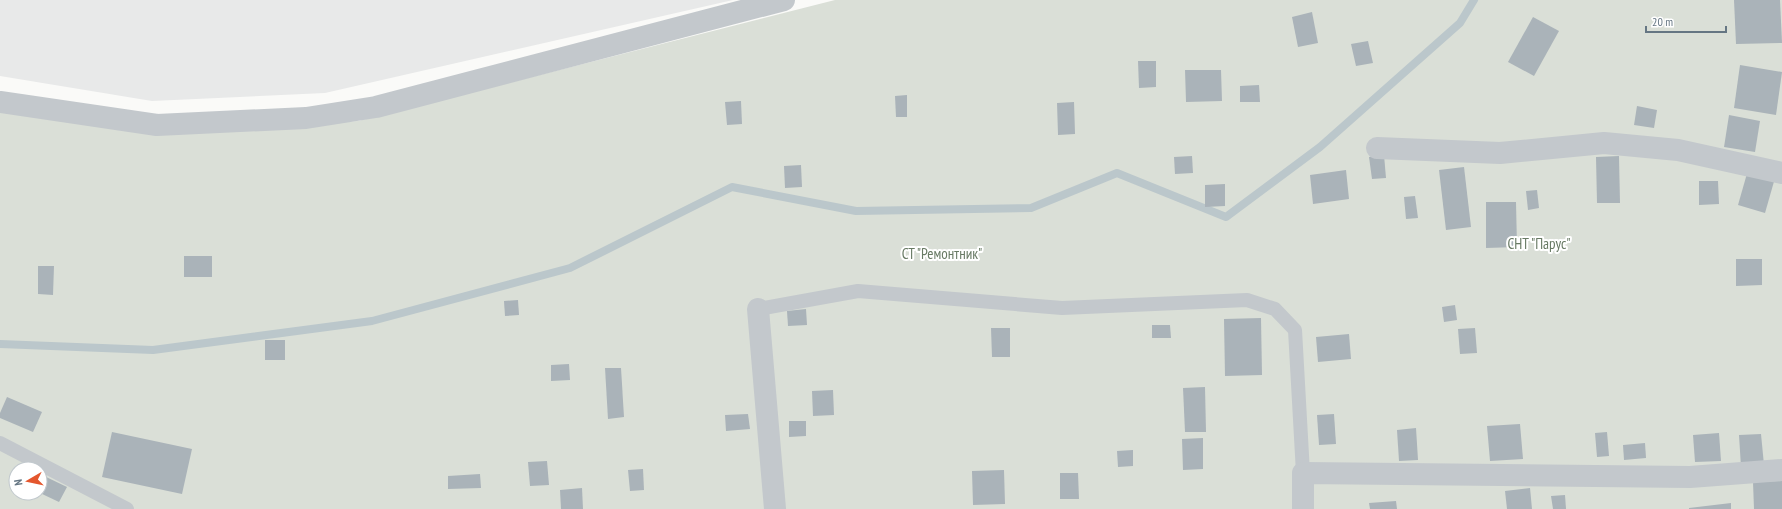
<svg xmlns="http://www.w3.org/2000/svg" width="1782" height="509" font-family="'PT Sans Narrow',sans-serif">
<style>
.built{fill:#e8e9e9}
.green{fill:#dadfd7;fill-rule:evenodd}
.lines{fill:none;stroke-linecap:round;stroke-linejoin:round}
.stream{stroke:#bbc7cb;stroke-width:8}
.building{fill:#aab3b9}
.service{stroke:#c3c8cc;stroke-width:14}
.minor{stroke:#c3c8cc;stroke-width:22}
.labels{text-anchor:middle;stroke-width:4;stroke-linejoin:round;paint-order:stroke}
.park-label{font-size:15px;fill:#687a64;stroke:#fff}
</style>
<rect width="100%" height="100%" fill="#fafaf8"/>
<polygon class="built" points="0,0 733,0 325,93 152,101 0,76"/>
<path class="green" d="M835 0H1782V509H0V108L220 129 358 121ZM16 469H40V493H16Z"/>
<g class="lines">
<polyline class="stream" points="0,344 153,350 372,321 570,268 732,187 856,211 1031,208 1117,173 1226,217 1320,147 1460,23 1474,0"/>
</g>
<g class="building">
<polygon points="1734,0 1780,0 1782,43 1736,44"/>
<polygon points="1312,12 1318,43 1298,47 1292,17"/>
<polygon points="1533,17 1559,31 1534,76 1508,62"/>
<polygon points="1368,41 1373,63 1356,66 1351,44"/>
<polygon points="1138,61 1156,61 1156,87 1139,88"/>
<polygon points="1740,65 1782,72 1776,115 1734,108"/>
<polygon points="1185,70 1221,70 1222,101 1186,102"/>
<polygon points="1259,85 1260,102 1240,102 1240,86"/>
<polygon points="907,95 907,117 896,117 895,96"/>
<polygon points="741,101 742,124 727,125 725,102"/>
<polygon points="1074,102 1075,134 1058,135 1057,103"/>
<polygon points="1637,106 1657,110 1654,128 1634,125"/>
<polygon points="1729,115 1760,121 1755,152 1724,147"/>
<polygon points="1384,155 1386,178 1372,179 1369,157"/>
<polygon points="1192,156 1193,173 1175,174 1174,157"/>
<polygon points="1619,156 1620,203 1597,203 1596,157"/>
<polygon points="801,165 802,187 785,188 784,166"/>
<polygon points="1464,167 1471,227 1446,230 1439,170"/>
<polygon points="1346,170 1349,199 1313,204 1310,175"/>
<polygon points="1748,170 1775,178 1765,213 1738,205"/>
<polygon points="1699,181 1718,181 1719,204 1699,205"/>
<polygon points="1225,184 1225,206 1205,207 1205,185"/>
<polygon points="1537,190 1539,208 1528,210 1526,191"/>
<polygon points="1415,196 1418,218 1406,219 1404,197"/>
<polygon points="1486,202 1516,202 1517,247 1486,248"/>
<rect x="184" y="256" width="28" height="21"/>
<polygon points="1736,259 1762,259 1762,285 1736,286"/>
<polygon points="38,266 54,266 53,295 38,294"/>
<polygon points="518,300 519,315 505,316 504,301"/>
<polygon points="1455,305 1457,320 1444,322 1442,307"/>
<polygon points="806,309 807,325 788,326 787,311"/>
<polygon points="1261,318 1262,375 1225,376 1224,319"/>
<polygon points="1152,325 1170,325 1171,338 1152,338"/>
<polygon points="991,328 1010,328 1010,357 992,357"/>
<polygon points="1475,328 1477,353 1460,354 1458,329"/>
<polygon points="1349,334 1351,359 1318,362 1316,337"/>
<rect x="265" y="340" width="20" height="20"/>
<polygon points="569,364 570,380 551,381 551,365"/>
<polygon points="605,368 621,368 624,417 608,419"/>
<polygon points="1205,387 1206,432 1185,432 1183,388"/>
<polygon points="833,390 834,415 813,416 812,391"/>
<polygon points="7,397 42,412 33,432 0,418 0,413"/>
<polygon points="748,414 750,429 726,431 725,415"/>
<polygon points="1334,414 1336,444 1319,445 1317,415"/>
<polygon points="789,421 806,421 806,436 789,437"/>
<polygon points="1520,424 1523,459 1490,461 1487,426"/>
<polygon points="1416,428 1418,460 1399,461 1397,430"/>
<polygon points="112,432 192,449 182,494 102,477"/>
<polygon points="1607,432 1609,456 1597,457 1595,433"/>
<polygon points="1719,433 1721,461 1695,462 1693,435"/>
<polygon points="1761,434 1764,465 1741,467 1739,435"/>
<polygon points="1203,438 1203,469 1183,470 1182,439"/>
<polygon points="1645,443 1646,458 1624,460 1623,445"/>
<polygon points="1133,450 1133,466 1118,467 1117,451"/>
<polygon points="547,461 549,485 530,486 528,462"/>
<polygon points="643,469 644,490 630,491 628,470"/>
<polygon points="1004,470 1005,504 973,505 972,471"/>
<polygon points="1060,473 1078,473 1079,499 1060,499"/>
<polygon points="480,474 481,488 448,489 448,476"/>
<polygon points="42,475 67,487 59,502 40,493 40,479"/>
<polygon points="1782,481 1782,509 1754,509 1753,482"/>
<polygon points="582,488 583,509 561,509 560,490"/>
<polygon points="1530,488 1532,509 1507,509 1505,491"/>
<polygon points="1565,495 1566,509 1553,509 1551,496"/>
<polygon points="1396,501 1397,509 1370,509 1369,503"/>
<polygon points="1731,503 1731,509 1689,509 1689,508"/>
</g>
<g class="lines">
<g class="service">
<polyline points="758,309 858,291 1062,308 1247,300 1275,309 1295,330 1303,473"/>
<polyline points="0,443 127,509"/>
</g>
<g class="minor">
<polyline points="0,102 157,125 306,118 376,107 784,0"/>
<polyline points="1377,148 1500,153 1604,143 1678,150 1782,173"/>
<polyline points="758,309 775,509"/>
<polyline points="1303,509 1303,473 1690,477 1782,470"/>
</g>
</g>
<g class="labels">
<g class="park-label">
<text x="1539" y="249">СНТ "Парус"</text>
<text x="942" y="259">СТ "Ремонтник"</text>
</g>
</g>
<g transform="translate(28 481) rotate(261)"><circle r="19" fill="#ffffff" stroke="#c1c8cd"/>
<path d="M0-3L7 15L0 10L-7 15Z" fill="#e4572e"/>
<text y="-6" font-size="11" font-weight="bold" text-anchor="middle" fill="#657683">N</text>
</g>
<path d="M1646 26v6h80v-6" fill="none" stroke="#657683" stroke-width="2"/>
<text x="1652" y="26" font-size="12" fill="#657683" stroke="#ffffff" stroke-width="3" paint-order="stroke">20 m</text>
</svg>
